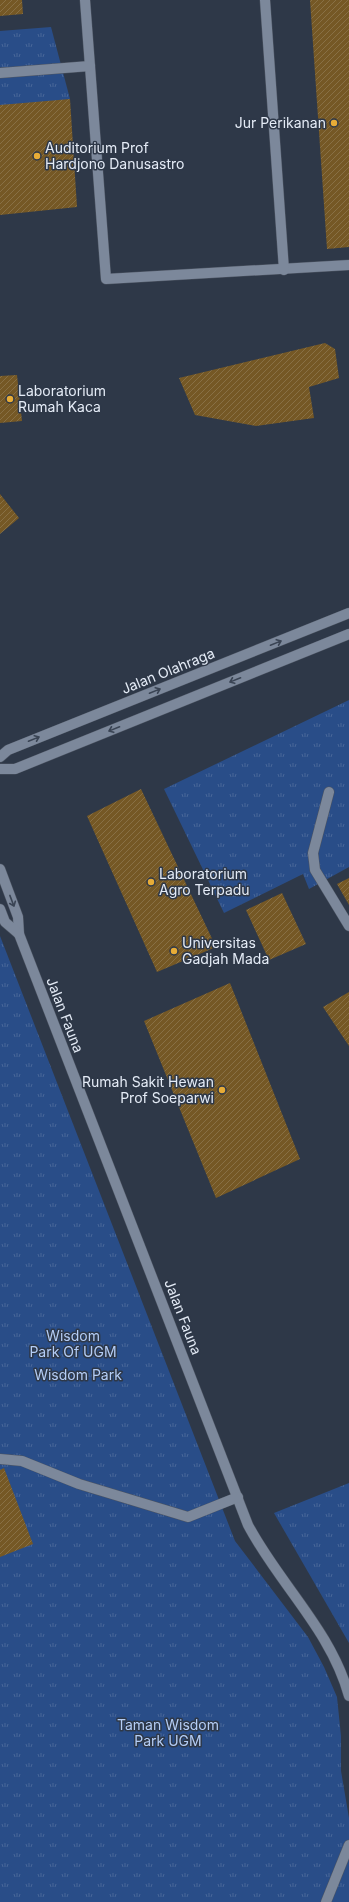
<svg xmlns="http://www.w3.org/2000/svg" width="349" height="1902" font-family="Inter,sans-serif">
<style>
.park{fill:url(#park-tufts)}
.building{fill:url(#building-hatch)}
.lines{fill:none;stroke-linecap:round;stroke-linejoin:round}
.minor-casing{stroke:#4c5462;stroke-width:11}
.minor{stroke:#7c889b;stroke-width:10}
.oneway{stroke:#3a4454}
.poi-dot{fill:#e7ac37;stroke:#2e3848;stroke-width:1.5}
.labels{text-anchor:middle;stroke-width:3;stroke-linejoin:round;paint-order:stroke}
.poi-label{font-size:14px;fill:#e4ebf6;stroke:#2e3848;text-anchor:start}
.street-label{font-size:14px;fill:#e4ebf6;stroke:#2e3848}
.park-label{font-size:14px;fill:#b4cdf6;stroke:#2e3848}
</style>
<defs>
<pattern id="park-tufts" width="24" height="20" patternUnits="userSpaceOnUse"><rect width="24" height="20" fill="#294d88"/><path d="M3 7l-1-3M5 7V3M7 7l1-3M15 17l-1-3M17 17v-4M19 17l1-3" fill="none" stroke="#486799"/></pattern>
<pattern id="building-hatch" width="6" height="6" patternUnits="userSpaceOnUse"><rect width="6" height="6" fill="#755825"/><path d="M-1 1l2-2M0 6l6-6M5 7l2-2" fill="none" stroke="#887045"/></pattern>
</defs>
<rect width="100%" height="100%" fill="#2e3848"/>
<g class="park">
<polygon points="51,27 70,99 0,113 0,31"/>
<polygon points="349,700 349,867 309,889 303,874 224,913 164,789"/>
<polygon points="0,936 235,1541 308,1637 324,1667 337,1697 341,1736 341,1771 349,1818 349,1902 0,1902"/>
<polygon points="349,1483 349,1643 274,1513"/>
</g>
<g class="building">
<polygon points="0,0 22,0 23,14 0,16"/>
<polygon points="310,0 349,0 349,247 327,249"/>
<polygon points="70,99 77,207 0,215 0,105"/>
<polygon points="325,343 335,349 339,378 309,387 314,418 256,426 195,415 179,378"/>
<polygon points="17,375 22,421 0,423 0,376"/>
<polygon points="0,494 19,518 0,534"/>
<polygon points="141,789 216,947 157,972 87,816"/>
<polygon points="349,878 349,905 337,884"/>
<polygon points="282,893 306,944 269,960 246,910"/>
<polygon points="230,983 300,1159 216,1198 144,1021"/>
<polygon points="349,992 349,1046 323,1007"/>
<polygon points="4,1468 33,1544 0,1557 0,1470"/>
</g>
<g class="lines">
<defs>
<g id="minor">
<polyline points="85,0 106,279 349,265"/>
<polyline points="265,0 284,270"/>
<polyline points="0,73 90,66"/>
<polyline points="0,757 8,750 349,613"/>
<polyline points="0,769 15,769 349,634"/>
<polyline points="329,792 313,853 315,870 349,926"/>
<path d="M0 869 18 917 19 934 248 1525C279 1584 331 1630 349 1696"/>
<polyline points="0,909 5,922 19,934"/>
<polyline points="0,1459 22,1461 79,1484 188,1517 238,1497"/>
<polyline points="326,1902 349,1845"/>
</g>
</defs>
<use href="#minor" class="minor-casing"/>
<use href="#minor" class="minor"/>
</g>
<defs><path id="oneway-shaft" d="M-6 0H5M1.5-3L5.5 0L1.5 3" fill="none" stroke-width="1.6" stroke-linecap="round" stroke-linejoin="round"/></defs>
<g class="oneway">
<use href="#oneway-shaft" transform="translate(276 643) rotate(-22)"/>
<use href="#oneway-shaft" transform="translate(235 680) rotate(158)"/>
<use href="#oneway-shaft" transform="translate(155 691) rotate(-22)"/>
<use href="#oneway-shaft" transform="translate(114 729) rotate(158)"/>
<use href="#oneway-shaft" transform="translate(34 739) rotate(-22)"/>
<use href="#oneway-shaft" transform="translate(12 901) rotate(69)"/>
</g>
<g class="poi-dot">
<circle cx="334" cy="123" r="4"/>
<circle cx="37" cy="156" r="4"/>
<circle cx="10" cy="399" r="4"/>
<circle cx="151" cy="882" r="4"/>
<circle cx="174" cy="951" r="4"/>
<circle cx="222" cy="1090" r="4"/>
</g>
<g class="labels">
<g class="poi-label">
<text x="326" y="128" text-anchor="end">Jur Perikanan</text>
<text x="45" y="153">Auditorium Prof<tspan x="45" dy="16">Hardjono Danusastro</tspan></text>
<text x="18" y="396">Laboratorium<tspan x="18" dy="16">Rumah Kaca</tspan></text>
<text x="159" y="879">Laboratorium<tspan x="159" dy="16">Agro Terpadu</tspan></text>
<text x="182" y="948">Universitas<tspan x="182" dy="16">Gadjah Mada</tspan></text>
<text x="214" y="1087" text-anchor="end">Rumah Sakit Hewan<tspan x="214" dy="16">Prof Soeparwi</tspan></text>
</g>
<g class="street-label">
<text transform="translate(168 671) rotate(-22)" y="5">Jalan Olahraga</text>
<text transform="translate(65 1015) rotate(69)" y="5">Jalan Fauna</text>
<text transform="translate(183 1317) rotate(69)" y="5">Jalan Fauna</text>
</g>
<g class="park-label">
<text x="73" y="1341">Wisdom<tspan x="73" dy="16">Park Of UGM</tspan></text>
<text x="78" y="1380">Wisdom Park</text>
<text x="168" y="1730">Taman Wisdom<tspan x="168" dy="16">Park UGM</tspan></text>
</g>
</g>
</svg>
